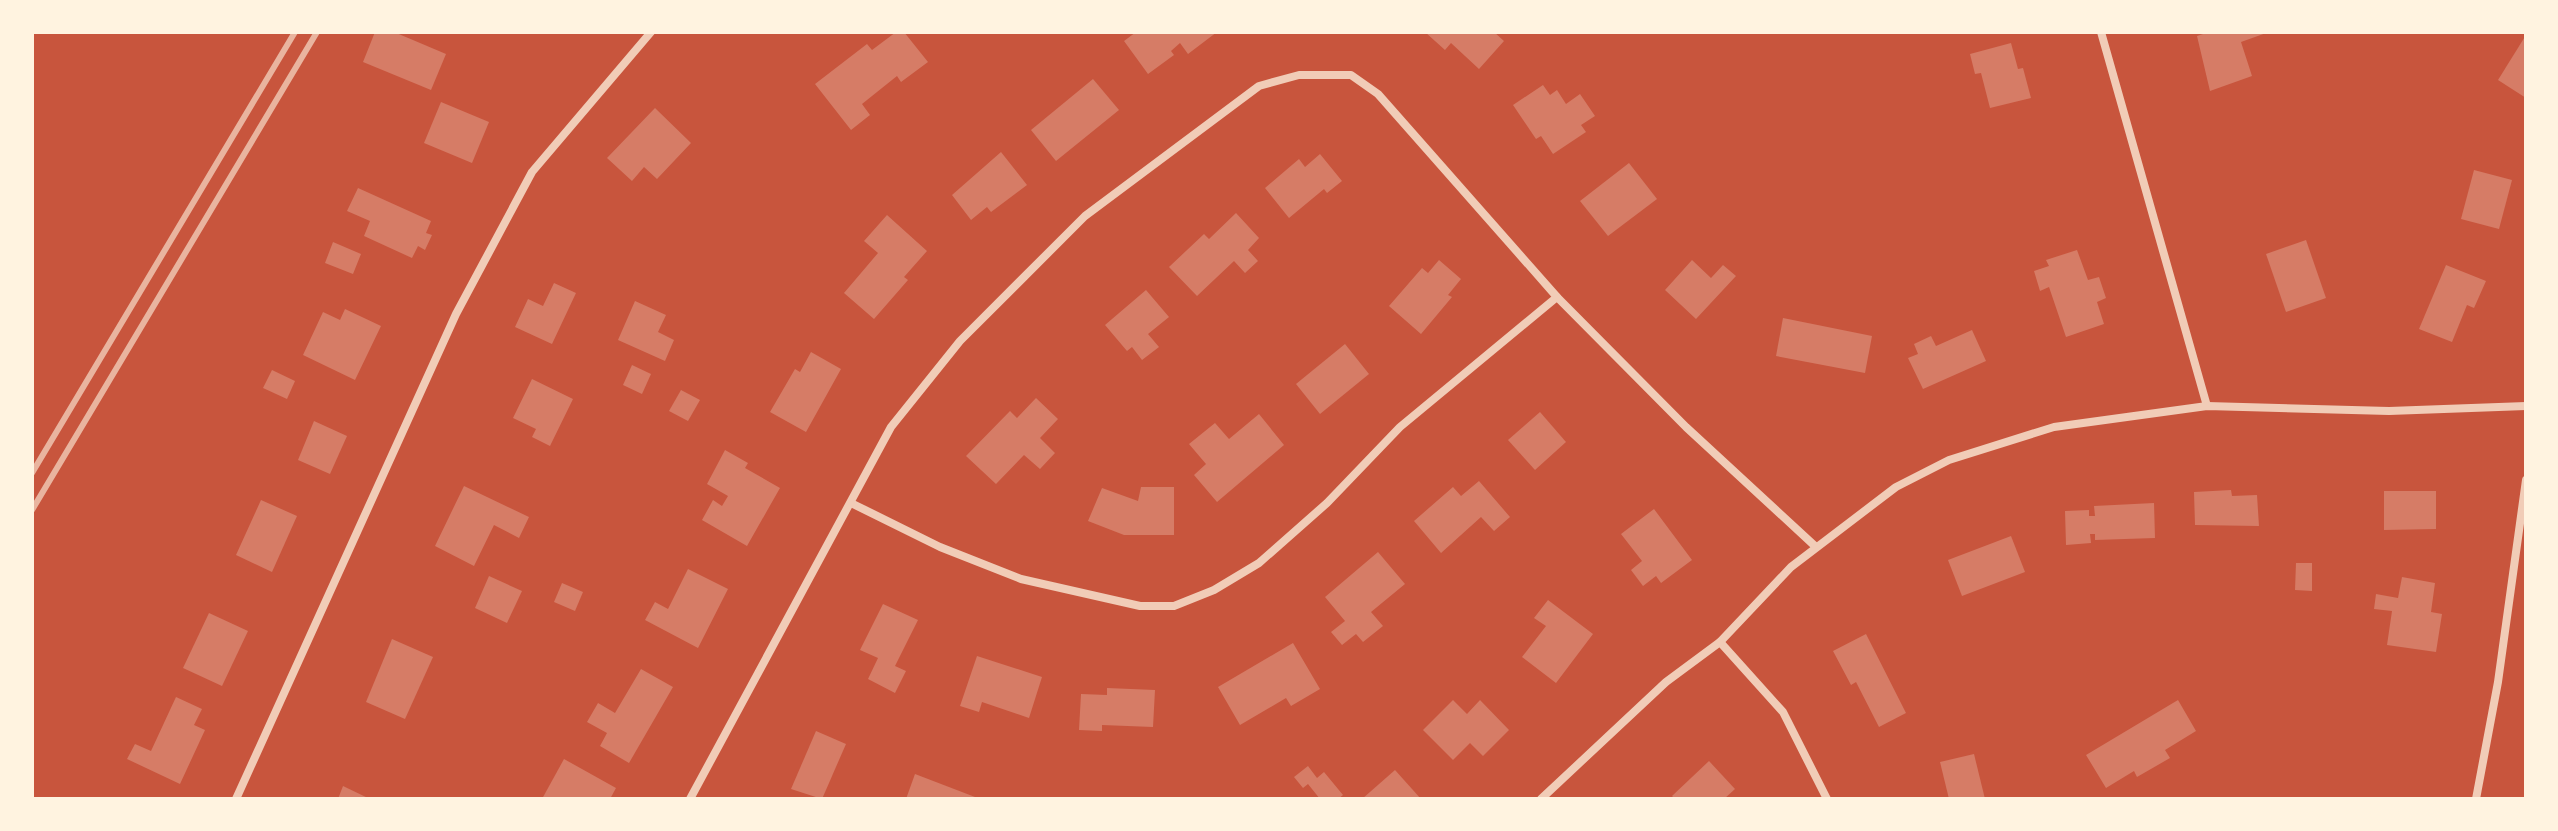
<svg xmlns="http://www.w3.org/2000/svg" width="2558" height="831" font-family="'Sofia Sans Condensed',sans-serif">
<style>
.building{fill:#d67c66}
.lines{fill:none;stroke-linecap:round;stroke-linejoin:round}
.minor{stroke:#f1ccb7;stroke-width:8}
.rail{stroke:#e9b49f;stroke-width:6}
</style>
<rect width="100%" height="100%" fill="#c8553d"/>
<g class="building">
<polygon points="375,32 394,32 446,54 431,90 363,62"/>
<polygon points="896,32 904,32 928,62 901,82 897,76 862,104 870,115 851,130 815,84 867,44 872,50"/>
<polygon points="1136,32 1217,32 1188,54 1180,43 1171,51 1174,55 1148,74 1124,41"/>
<polygon points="1425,32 1494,32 1504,41 1479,69 1451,43 1445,50"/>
<polygon points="2209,32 2269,32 2241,42 2252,76 2210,91 2197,36"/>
<polygon points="2526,35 2526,98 2498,80"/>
<polygon points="2011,43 2018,69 2023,68 2031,98 1990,108 1981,73 1975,74 1970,54"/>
<polygon points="1093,79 1119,110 1056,161 1031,130"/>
<polygon points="1543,85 1550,95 1557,90 1566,104 1580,94 1595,116 1581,125 1586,132 1553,154 1541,136 1536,139 1513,105"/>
<polygon points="441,102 489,122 472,163 424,143"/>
<polygon points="655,108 691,143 657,179 644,167 632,181 607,158"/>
<polygon points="1001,152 1027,185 991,212 987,207 971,220 952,195"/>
<polygon points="1320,154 1342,181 1327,193 1324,189 1289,218 1265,188 1299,159 1305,167"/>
<polygon points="1629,163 1657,199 1608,236 1580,201"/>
<polygon points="2474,170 2512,180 2499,229 2461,219"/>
<polygon points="358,188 431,221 426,233 432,235 425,250 418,246 412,258 364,236 370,221 347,211"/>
<polygon points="1236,213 1259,238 1248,250 1258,261 1245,273 1234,261 1197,296 1169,267 1204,234 1209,239"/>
<polygon points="887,215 927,251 904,277 908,280 874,319 844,293 878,253 864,241"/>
<polygon points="2306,240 2326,298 2286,312 2266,254"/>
<polygon points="333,242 361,254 353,274 325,263"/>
<polygon points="2077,250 2088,280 2099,277 2106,298 2097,302 2104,324 2066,337 2049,287 2040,291 2034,271 2049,266 2046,260"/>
<polygon points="1439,260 1461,279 1448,295 1452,297 1421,334 1389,306 1422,268 1428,273"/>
<polygon points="1692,260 1711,278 1723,265 1736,276 1696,319 1665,290"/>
<polygon points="2446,265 2486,281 2474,308 2467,305 2452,342 2419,329"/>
<polygon points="554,283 576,293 552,344 515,327 528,299 543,306"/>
<polygon points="1146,290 1169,317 1148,334 1159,347 1142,360 1132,347 1127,351 1105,325"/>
<polygon points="635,301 666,315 658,332 674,340 665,361 618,340"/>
<polygon points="345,309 381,326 355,380 303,355 323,312 340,320"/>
<polygon points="1783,318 1872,336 1865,373 1776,356"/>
<polygon points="1972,330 1986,361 1923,389 1908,358 1918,354 1914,344 1931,336 1936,346"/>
<polygon points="1345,344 1369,374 1320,414 1296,384"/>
<polygon points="811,352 841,369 806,432 770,412 795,369 800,372"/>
<polygon points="632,365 651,374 642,394 623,385"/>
<polygon points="272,370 295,381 287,399 263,388"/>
<polygon points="532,379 573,399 550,446 532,437 536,429 513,418"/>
<polygon points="681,390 700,400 688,421 669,411"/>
<polygon points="1036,398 1058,419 1040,438 1055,453 1040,469 1024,455 996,484 966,456 1010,411 1017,418"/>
<polygon points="1540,412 1566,442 1535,470 1508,440"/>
<polygon points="1259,414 1284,445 1217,502 1194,475 1206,464 1189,444 1215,423 1229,439"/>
<polygon points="314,421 347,436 330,474 298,460"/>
<polygon points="725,450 748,463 745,468 780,488 747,546 702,520 713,500 722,506 728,496 707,484"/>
<polygon points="1479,481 1510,517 1494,531 1481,517 1441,553 1414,521 1453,487 1461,496"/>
<polygon points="464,486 529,517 519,538 494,525 474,566 435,546"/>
<polygon points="1141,487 1174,487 1174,535 1124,535 1088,521 1102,488 1138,501"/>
<polygon points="2231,490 2232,496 2257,495 2259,526 2195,525 2194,492"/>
<polygon points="2384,491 2436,491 2436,529 2384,530"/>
<polygon points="261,500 297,516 272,572 236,555"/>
<polygon points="2154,503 2155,538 2095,540 2095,534 2090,534 2091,543 2066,545 2065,511 2089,510 2089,516 2095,516 2094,506"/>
<polygon points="1654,509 1692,560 1661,583 1656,576 1643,586 1631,570 1642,561 1621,534"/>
<polygon points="2011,536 2025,572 1962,596 1948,560"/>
<polygon points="1378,552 1405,584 1371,612 1383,626 1363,642 1356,634 1342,645 1331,632 1345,621 1325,597"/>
<polygon points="2296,563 2312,563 2312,591 2295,590"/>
<polygon points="688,569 728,589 698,648 645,620 655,602 668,609"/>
<polygon points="489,576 522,591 507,623 475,608"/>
<polygon points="2402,577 2435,583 2431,612 2442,614 2436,652 2387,645 2392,611 2374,609 2376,594 2398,598"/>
<polygon points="562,583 583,592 575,611 554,602"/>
<polygon points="1548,600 1593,634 1556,683 1522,657 1546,626 1534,618"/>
<polygon points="883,604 918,620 895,666 906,671 895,693 868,679 878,658 860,650"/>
<polygon points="209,613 248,631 222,686 183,668"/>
<polygon points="1866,634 1906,713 1879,727 1856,682 1851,685 1833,651"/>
<polygon points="392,639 433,657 405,719 366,702"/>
<polygon points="1293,643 1320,689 1291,706 1286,698 1240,725 1218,687"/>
<polygon points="977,656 1042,677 1029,718 982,702 979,712 960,706"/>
<polygon points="641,669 673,687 629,763 600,746 607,733 587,722 598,703 615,713"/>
<polygon points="1107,688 1155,690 1153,727 1102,725 1102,731 1079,730 1081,694 1107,695"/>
<polygon points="176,697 202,709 194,725 205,730 180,784 127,759 135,744 151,751"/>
<polygon points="1453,700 1467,714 1480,700 1509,730 1483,756 1470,743 1453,760 1423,730"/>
<polygon points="2178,700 2196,731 2165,750 2170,758 2137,777 2134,771 2106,788 2086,755"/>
<polygon points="816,731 846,744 822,799 791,789"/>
<polygon points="1974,754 1985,799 1949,799 1940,762"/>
<polygon points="564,759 616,788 610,799 542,799"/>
<polygon points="1709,761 1735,789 1724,799 1675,799 1672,796"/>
<polygon points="1308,766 1317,778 1324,772 1343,795 1338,799 1320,799 1308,784 1303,788 1294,777"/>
<polygon points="1395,770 1421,799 1362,799"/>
<polygon points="915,774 975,797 974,799 906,799"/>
<polygon points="343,786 370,799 338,799"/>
</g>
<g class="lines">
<g class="minor">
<polyline points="2101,32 2207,406"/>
<polyline points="851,503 940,547 1021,579 1140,606 1174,606 1214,590 1259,563 1327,503 1400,427 1557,297"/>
<polyline points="1720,642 1783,712 1827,799"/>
<polyline points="236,799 456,314 532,172 651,32"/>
<polyline points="690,799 891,427 960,341 1085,216 1259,86 1299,75 1351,75 1378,94 1557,297 1686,427 1816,547"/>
<polyline points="1541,799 1666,682 1720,642 1791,567 1896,487 1949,460 2054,427 2207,406 2389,411 2526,406"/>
<polyline points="2476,799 2498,682 2526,480"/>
</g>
<g class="rail">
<polyline points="32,473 295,32"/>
<polyline points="32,510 317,32"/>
</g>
</g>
<rect width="2558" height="831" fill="none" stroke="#fff3e0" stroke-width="68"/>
</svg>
